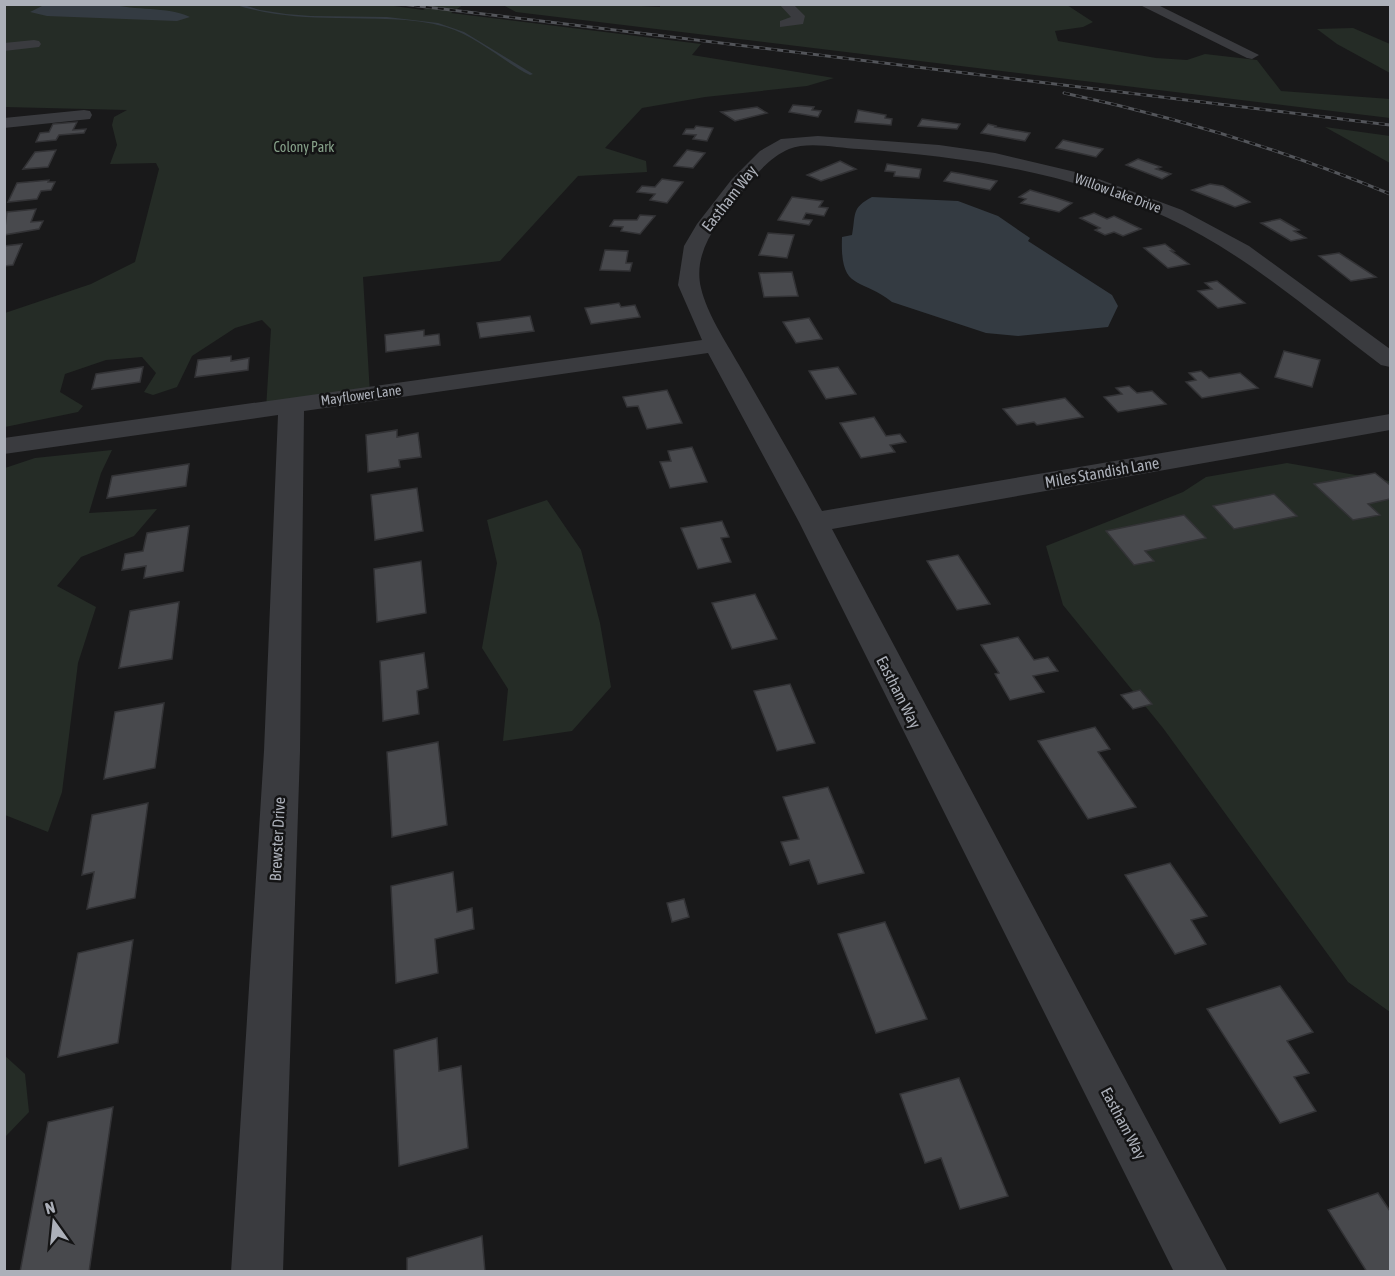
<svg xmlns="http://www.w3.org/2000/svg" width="1395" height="1276" font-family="'Asap Condensed',sans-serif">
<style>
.green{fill:#252c26}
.water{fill:#343b42}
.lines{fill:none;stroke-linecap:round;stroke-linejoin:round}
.stream{fill:#343b42;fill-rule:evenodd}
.building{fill:#48494d;stroke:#333336;stroke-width:1.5}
.minor{fill:#3a3b3f;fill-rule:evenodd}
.rail-casing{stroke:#53555a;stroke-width:3}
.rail{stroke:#141415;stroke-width:2;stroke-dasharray:6;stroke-linecap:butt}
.labels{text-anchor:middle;stroke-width:5;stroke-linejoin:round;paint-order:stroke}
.far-park-label{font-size:14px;fill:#86a189;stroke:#141415}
.far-street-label{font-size:14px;fill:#acb0b9;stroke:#141415}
.street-label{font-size:16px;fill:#acb0b9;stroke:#141415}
</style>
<rect width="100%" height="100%" fill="#19191a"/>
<g class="green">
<polygon points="5,4 380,4 423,10 433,5 463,5 451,13 701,44 692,55 834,78 807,86 705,97 642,108 605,148 646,161 647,172 578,176 500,261 363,277 370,394 266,409 271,329 262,320 235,328 192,356 177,387 153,395 144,392 156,373 142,357 106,360 65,374 60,392 83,406 78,412 5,427 5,313 91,284 135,262 159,169 156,163 110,164 117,145 112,125 114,117 127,110 5,107"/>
<polygon points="604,4 660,7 660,4 1067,5 1093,22 1083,27 1055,31 1058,41 1156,58 1187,60 1205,54 1257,60 1281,91 1390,99 1390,118 516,12 503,5"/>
<polygon points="1353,28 1390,44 1390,73 1337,44 1317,29"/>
<polygon points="1325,127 1390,136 1390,163"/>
<polygon points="112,450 101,473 89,513 157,509 134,536 81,557 57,586 96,607 78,663 62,792 48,832 5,815 5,468 35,458"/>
<polygon points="1287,463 1390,481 1390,1012 1348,982 1163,728 1063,605 1046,546 1183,492 1206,477"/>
<polygon points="547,500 581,550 600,623 611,687 572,731 503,741 508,689 482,648 497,563 487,520"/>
<polygon points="4,1055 25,1074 29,1112 5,1137"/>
</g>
<g class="water">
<path d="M110 4C136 11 166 6 190 17L177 21 47 16 30 12 44 5Z"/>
<path d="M872 197 958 201 998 216 1030 238 1028 241 1112 295 1118 306 1108 327 1018 336 986 333 892 302C859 276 840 292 842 237L852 235C856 214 851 208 872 197Z"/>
</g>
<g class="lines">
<path class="stream" d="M233 4H240L260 10 286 14 311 16 387 17 438 23 464 32 533 74 530 75C502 61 477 36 446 27 411 17 373 19 337 18 301 18 267 15 233 4Z"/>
</g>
<g class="building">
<polygon points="793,105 814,107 812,110 821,111 818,117 789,112"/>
<polygon points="757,107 767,113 735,121 721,112"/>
<polygon points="858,110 886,115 885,118 892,119 891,125 855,122"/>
<polygon points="922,119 960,124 957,129 918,126"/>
<polygon points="77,122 73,130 86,129 84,133 59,135 56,140 36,142 40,133 49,132 53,124"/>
<polygon points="988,124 996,126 995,127 1030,133 1025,141 981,133"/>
<polygon points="696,126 713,128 707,141 693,139 696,135 683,134 686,129 694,129"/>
<polygon points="1063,140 1103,149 1096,157 1056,148"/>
<polygon points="56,150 48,167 23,169 35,152"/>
<polygon points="687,150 705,153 693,168 674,166"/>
<polygon points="1138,159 1161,167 1156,169 1171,174 1162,179 1126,165"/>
<polygon points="840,161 856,169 821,181 807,175"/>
<polygon points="887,164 921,169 919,178 894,176 895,172 885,171"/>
<polygon points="951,172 963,174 997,181 990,190 944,181"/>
<polygon points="662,179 683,182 667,203 650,200 655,194 637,192 642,186 655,187"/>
<polygon points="49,180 48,182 55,182 51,190 41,191 37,199 8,202 17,183"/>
<polygon points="1210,184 1223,186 1250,202 1235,207 1192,190"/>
<polygon points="1030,190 1054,197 1072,203 1059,212 1021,203 1026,199 1019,197"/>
<polygon points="792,197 823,201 819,207 828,208 824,216 806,213 803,219 812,220 809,225 778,220"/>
<polygon points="36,209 31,222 43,221 39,229 4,235 7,212"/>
<polygon points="1094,213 1107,219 1114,216 1141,229 1123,236 1114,232 1105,235 1095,230 1100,228 1080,218"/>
<polygon points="640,215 655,216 640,234 621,231 623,227 610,226 614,220 637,220"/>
<polygon points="1280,219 1299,230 1294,231 1306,238 1291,241 1261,223"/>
<polygon points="768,233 794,235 787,258 759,255"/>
<polygon points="22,244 13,265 4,266 4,246"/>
<polygon points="1165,244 1174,251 1171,251 1189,264 1168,268 1144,248"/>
<polygon points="605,250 628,251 626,263 632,263 630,271 600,270"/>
<polygon points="1339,253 1376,277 1351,281 1319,256"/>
<polygon points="792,272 798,296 764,297 759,273"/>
<polygon points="1217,281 1245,303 1218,308 1198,291 1212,289 1205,283"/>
<polygon points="619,303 621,307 635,305 640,317 591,324 585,308"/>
<polygon points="530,316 534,331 480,338 477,323"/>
<polygon points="809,318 822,339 796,343 783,322"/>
<polygon points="424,330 424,336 439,334 440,345 386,352 385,335"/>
<polygon points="1284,351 1320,360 1312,387 1275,377"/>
<polygon points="231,356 231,361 249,358 248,370 195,377 198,360"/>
<polygon points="143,367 140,382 92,389 96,374"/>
<polygon points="838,367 856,394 826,399 809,371"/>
<polygon points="1201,371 1209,378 1240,373 1258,388 1202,398 1186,382 1196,380 1189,373"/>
<polygon points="1129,386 1137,393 1152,391 1166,404 1118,412 1104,397 1122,394 1116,388"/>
<polygon points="667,390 682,423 647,429 638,406 627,407 623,397"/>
<polygon points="1065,398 1083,417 1037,425 1034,422 1017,425 1003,409"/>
<polygon points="874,417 886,436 900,434 906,442 890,445 895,452 861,458 840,423"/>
<polygon points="397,430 397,437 418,433 421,457 399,460 400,467 368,472 366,435"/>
<polygon points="692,447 707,482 670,488 660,462 671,461 668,451"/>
<polygon points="189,464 186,486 107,498 112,476"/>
<polygon points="1375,473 1390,485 1390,499 1368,504 1380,515 1353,520 1314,484"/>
<polygon points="417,488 423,531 375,540 371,495"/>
<polygon points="1274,494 1297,516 1234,529 1213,506"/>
<polygon points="1184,515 1206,538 1145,551 1154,561 1134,565 1106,531"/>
<polygon points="722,521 729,537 721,538 731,562 698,569 681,528"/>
<polygon points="189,526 183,571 144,578 146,566 122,570 125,554 143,551 147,533"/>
<polygon points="958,555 990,604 957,610 927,561"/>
<polygon points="421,561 426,613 377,622 374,569"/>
<polygon points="755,594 777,639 732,649 712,603"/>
<polygon points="179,602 172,659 119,668 130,611"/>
<polygon points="1018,637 1034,660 1048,657 1058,671 1033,676 1044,692 1010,700 995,674 999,673 981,645"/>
<polygon points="424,653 428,688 417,691 419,714 383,721 380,661"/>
<polygon points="790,684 815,743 777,751 754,691"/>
<polygon points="1140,690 1152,704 1133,709 1121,695"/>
<polygon points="164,703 155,768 104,779 115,712"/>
<polygon points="1095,727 1110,749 1098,752 1136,807 1088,819 1038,741"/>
<polygon points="438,742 447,825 392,837 387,752"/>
<polygon points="828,787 864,873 818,884 809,860 790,865 781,842 799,839 783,797"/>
<polygon points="148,803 135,898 87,909 94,872 82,875 92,815"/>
<polygon points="1170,863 1207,916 1191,920 1206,944 1175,954 1125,875"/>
<polygon points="453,872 457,912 472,908 474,929 435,939 438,973 396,983 391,886"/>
<polygon points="684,899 689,917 672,922 667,903"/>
<polygon points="885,922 927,1019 876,1033 838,934"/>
<polygon points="133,940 118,1043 58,1057 78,953"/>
<polygon points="1280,986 1313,1032 1287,1041 1309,1073 1294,1077 1316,1111 1280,1123 1207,1009"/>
<polygon points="437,1038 439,1071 461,1066 468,1148 399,1166 394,1050"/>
<polygon points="959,1078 1008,1196 960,1209 941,1158 925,1163 900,1094"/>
<polygon points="113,1107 89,1272 20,1272 48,1122"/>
<polygon points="1378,1193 1390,1211 1390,1272 1367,1272 1328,1210"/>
<polygon points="482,1236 485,1272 407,1272 407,1258"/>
</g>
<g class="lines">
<g class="minor">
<polygon points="779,4 793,4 805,16 803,24 780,27 780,21 791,17"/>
<polygon points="1138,4 1156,4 1259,55 1252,59 1247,58"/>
<polygon points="34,40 39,41 41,44 39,47 4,51 4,43"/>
<polygon points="84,110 90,111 92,115 90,119 4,128 4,118"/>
<path d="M818 136 939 145 995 153 1088 175 1182 210 1249 246 1390 349V367L1381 365C1313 314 1246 254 1168 218 1069 172 967 157 859 149 838 148 809 141 789 149 770 157 754 176 742 192 720 220 692 250 701 288 707 314 726 342 739 365 767 414 795 462 822 511L1390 414V430L832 529 1228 1272H1174L799 522 708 353 304 411 300 751 283 1272H231L264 751 278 415 4 454V438L702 340 678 285 684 246 697 224 732 179 760 151 781 139Z"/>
</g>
<defs>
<g id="rail">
<polyline points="402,4 1390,125"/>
<path d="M1064 93C1176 117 1284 150 1390 194"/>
</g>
</defs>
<use href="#rail" class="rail-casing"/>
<use href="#rail" class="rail"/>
</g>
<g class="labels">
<g class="far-park-label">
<text x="304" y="152">Colony Park</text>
</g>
<g class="far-street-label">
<text transform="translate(1118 193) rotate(20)" y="5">Willow Lake Drive</text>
<text transform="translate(361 395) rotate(-8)" y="5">Mayflower Lane</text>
</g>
<g class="street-label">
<text transform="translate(729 198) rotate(-52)" y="6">Eastham Way</text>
<text transform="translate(1102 472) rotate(-10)" y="6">Miles Standish Lane</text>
<text transform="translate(899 692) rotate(63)" y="6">Eastham Way</text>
<text transform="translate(277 839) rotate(-87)" y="6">Brewster Drive</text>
<text transform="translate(1124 1123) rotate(62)" y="6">Eastham Way</text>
</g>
</g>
<rect width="1395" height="1276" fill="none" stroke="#acb0b9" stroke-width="12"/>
<g transform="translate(54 1222) rotate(345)" stroke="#141415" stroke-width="4.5" paint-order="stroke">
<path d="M0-4.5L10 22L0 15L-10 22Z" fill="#acb0b9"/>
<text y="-9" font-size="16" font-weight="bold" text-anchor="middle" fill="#acb0b9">N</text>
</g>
</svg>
